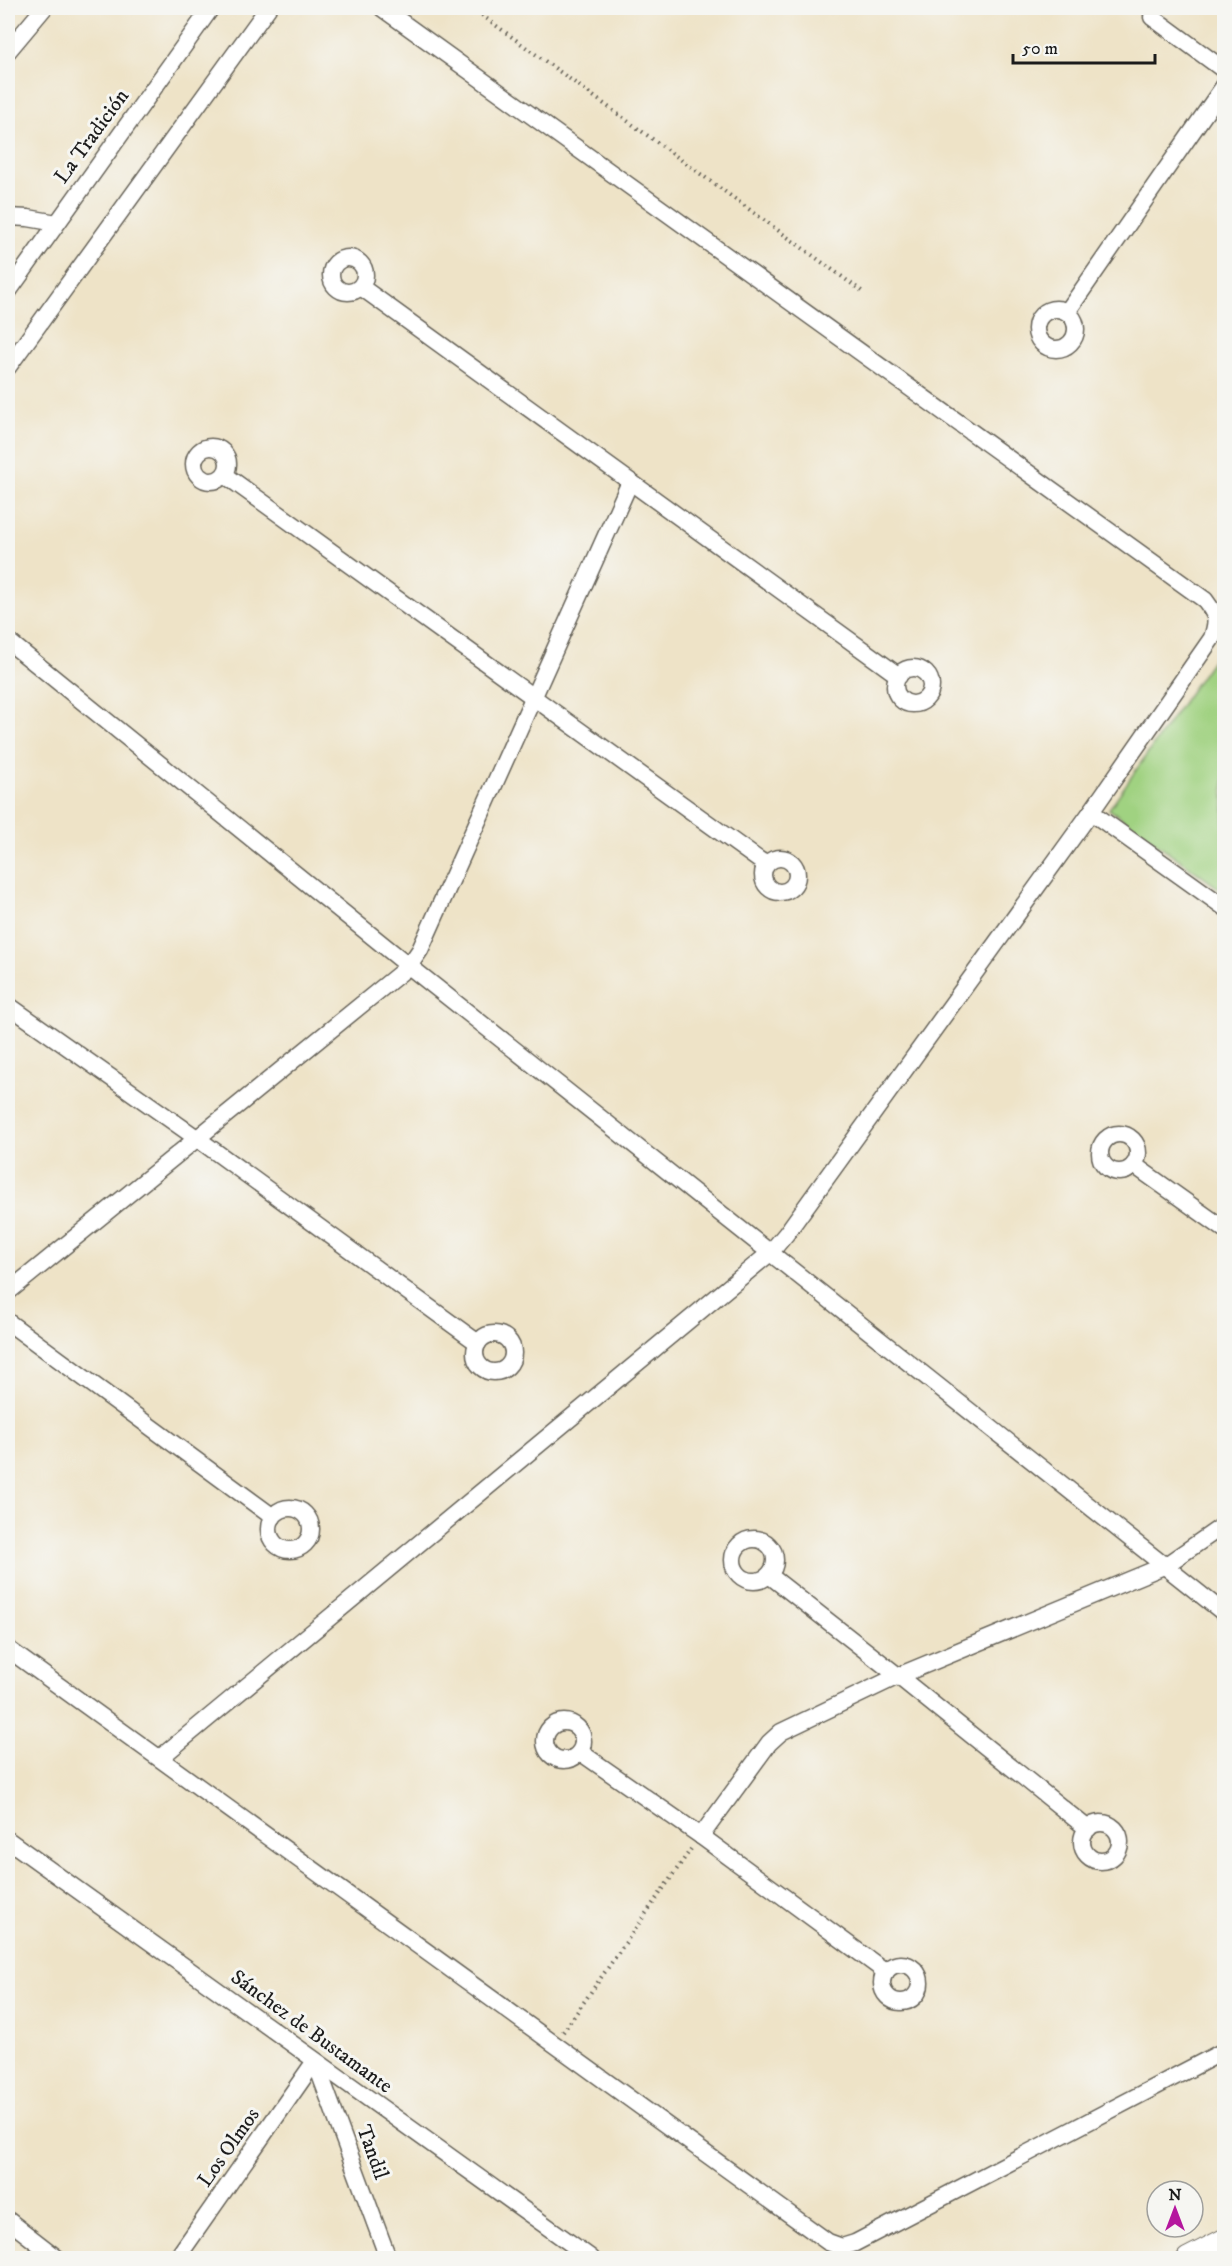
<svg xmlns="http://www.w3.org/2000/svg" width="1232" height="2266" font-family="'IM FELL DW Pica',serif">
<style>
.green{fill:#a0d281;stroke:#5e774e;stroke-width:1.5}
.lines{fill:none;stroke-linecap:round;stroke-linejoin:round}
.minor-casing{stroke:#666258;stroke-width:19}
.tertiary-casing{stroke:#666258;stroke-width:22}
.path{stroke:#666258;stroke-width:4;stroke-dasharray:1.5 4.5;stroke-linecap:butt}
.minor{stroke:#fff;stroke-width:16}
.tertiary{stroke:#fff;stroke-width:20}
.labels{text-anchor:middle;stroke-width:6;stroke-linejoin:round;paint-order:stroke}
.street-label{font-size:21px;fill:#1c1c1c;stroke:#f6f6f2}
</style>
<rect width="100%" height="100%" fill="#f6f6f2"/>
<filter id="ink" filterUnits="userSpaceOnUse"><feTurbulence type="fractalNoise" baseFrequency=".0167" numOctaves="2"/><feDisplacementMap in="SourceGraphic" scale="12" xChannelSelector="R" yChannelSelector="G"/><feConvolveMatrix kernelMatrix="1 2 1 2 8 2 1 2 1" color-interpolation-filters="sRGB"/></filter>
<filter id="wash" filterUnits="userSpaceOnUse"><feTurbulence type="fractalNoise" baseFrequency=".008" numOctaves="4" result="noise"/><feDisplacementMap in="SourceGraphic" scale="24" xChannelSelector="R" yChannelSelector="G"/><feGaussianBlur stdDeviation="1.35" result="paint"/><feColorMatrix in="noise" values="0 0 0 0 0 0 0 0 0 0 0 0 0 0 0 0 0 1.4 0 .05"/><feComposite in="paint" operator="in"/></filter>
<g filter="url(#wash)">
<rect width="100%" height="100%" fill="#eee3c7"/>
<polygon class="green" points="1224,643 1224,892 1109,809"/>
</g>
<g filter="url(#ink)">
<g class="lines">
<defs>
<g id="minor">
<polyline points="1152,17 1224,70"/>
<polyline points="8,51 44,8"/>
<polyline points="8,217 28,218 57,223"/>
<circle cx="348" cy="275" r="17"/>
<polyline points="361,287 899,676"/>
<polyline points="8,292 211,8"/>
<circle cx="1056" cy="329" r="20"/>
<polyline points="1067,312 1224,86"/>
<polyline points="8,367 268,8"/>
<circle cx="211" cy="464" r="17"/>
<polyline points="225,475 766,865"/>
<polyline points="8,641 409,966 1224,1613"/>
<circle cx="913" cy="686" r="18"/>
<polyline points="1091,812 1224,907"/>
<circle cx="780" cy="875" r="17"/>
<polyline points="8,1005 198,1139 478,1343"/>
<circle cx="1119" cy="1153" r="19"/>
<polyline points="1134,1165 1224,1229"/>
<polyline points="8,1292 409,966 420,950 630,482"/>
<polyline points="8,1322 273,1517"/>
<circle cx="494" cy="1353" r="19"/>
<circle cx="290" cy="1529" r="21"/>
<circle cx="754" cy="1560" r="21"/>
<polyline points="769,1575 898,1676 1088,1829"/>
<polyline points="8,1649 828,2242 842,2247 855,2243 1224,2051"/>
<circle cx="564" cy="1741" r="19"/>
<polyline points="580,1752 701,1836 886,1972"/>
<path d="M160 1758 770 1253 786 1234 1091 812 1212 638C1218 619 1217 616 1205 600L382 8"/>
<circle cx="1101" cy="1842" r="19"/>
<polyline points="701,1836 769,1743 781,1732 898,1676 1166,1565 1224,1525"/>
<polyline points="8,1840 591,2258"/>
<circle cx="901" cy="1983" r="19"/>
<polyline points="315,2061 388,2258"/>
<polyline points="8,2220 57,2258"/>
<polyline points="177,2258 315,2061"/>
</g>
<polyline id="tertiary" points="1187,2258 1224,2239"/>
</defs>
<use href="#minor" class="minor-casing"/>
<use href="#tertiary" class="tertiary-casing"/>
<g class="path">
<polyline points="472,8 863,292"/>
<polyline points="563,2032 691,1849"/>
</g>
<use href="#minor" class="minor"/>
<use href="#tertiary" class="tertiary"/>
</g>
</g>
<g class="labels">
<g class="street-label">
<text transform="translate(91 136) rotate(-54)" y="7">La Tradición</text>
<text transform="translate(312 2031) rotate(36)" y="7">Sánchez de Bustamante</text>
<text transform="translate(228 2147) rotate(-55)" y="7">Los Olmos</text>
<text transform="translate(373 2152) rotate(70)" y="7">Tandil</text>
</g>
</g>
<rect width="1232" height="2266" fill="none" stroke="#f6f6f2" stroke-width="30"/>
<g transform="translate(1175 2209)"><circle r="28" fill="#f6f6f2" stroke="#9f9f9c" stroke-width="1.5"/>
<path d="M0-4.5L10 22L0 15L-10 22Z" fill="#b5179e"/>
<text y="-9" font-size="16" font-weight="bold" text-anchor="middle" fill="#1c1c1c">N</text>
</g>
<path d="M1013 54v9h142v-9" fill="none" stroke="#1c1c1c" stroke-width="3"/>
<text x="1022" y="54" font-size="18" fill="#1c1c1c" stroke="#f6f6f2" stroke-width="4.5" paint-order="stroke">50 m</text>
</svg>
